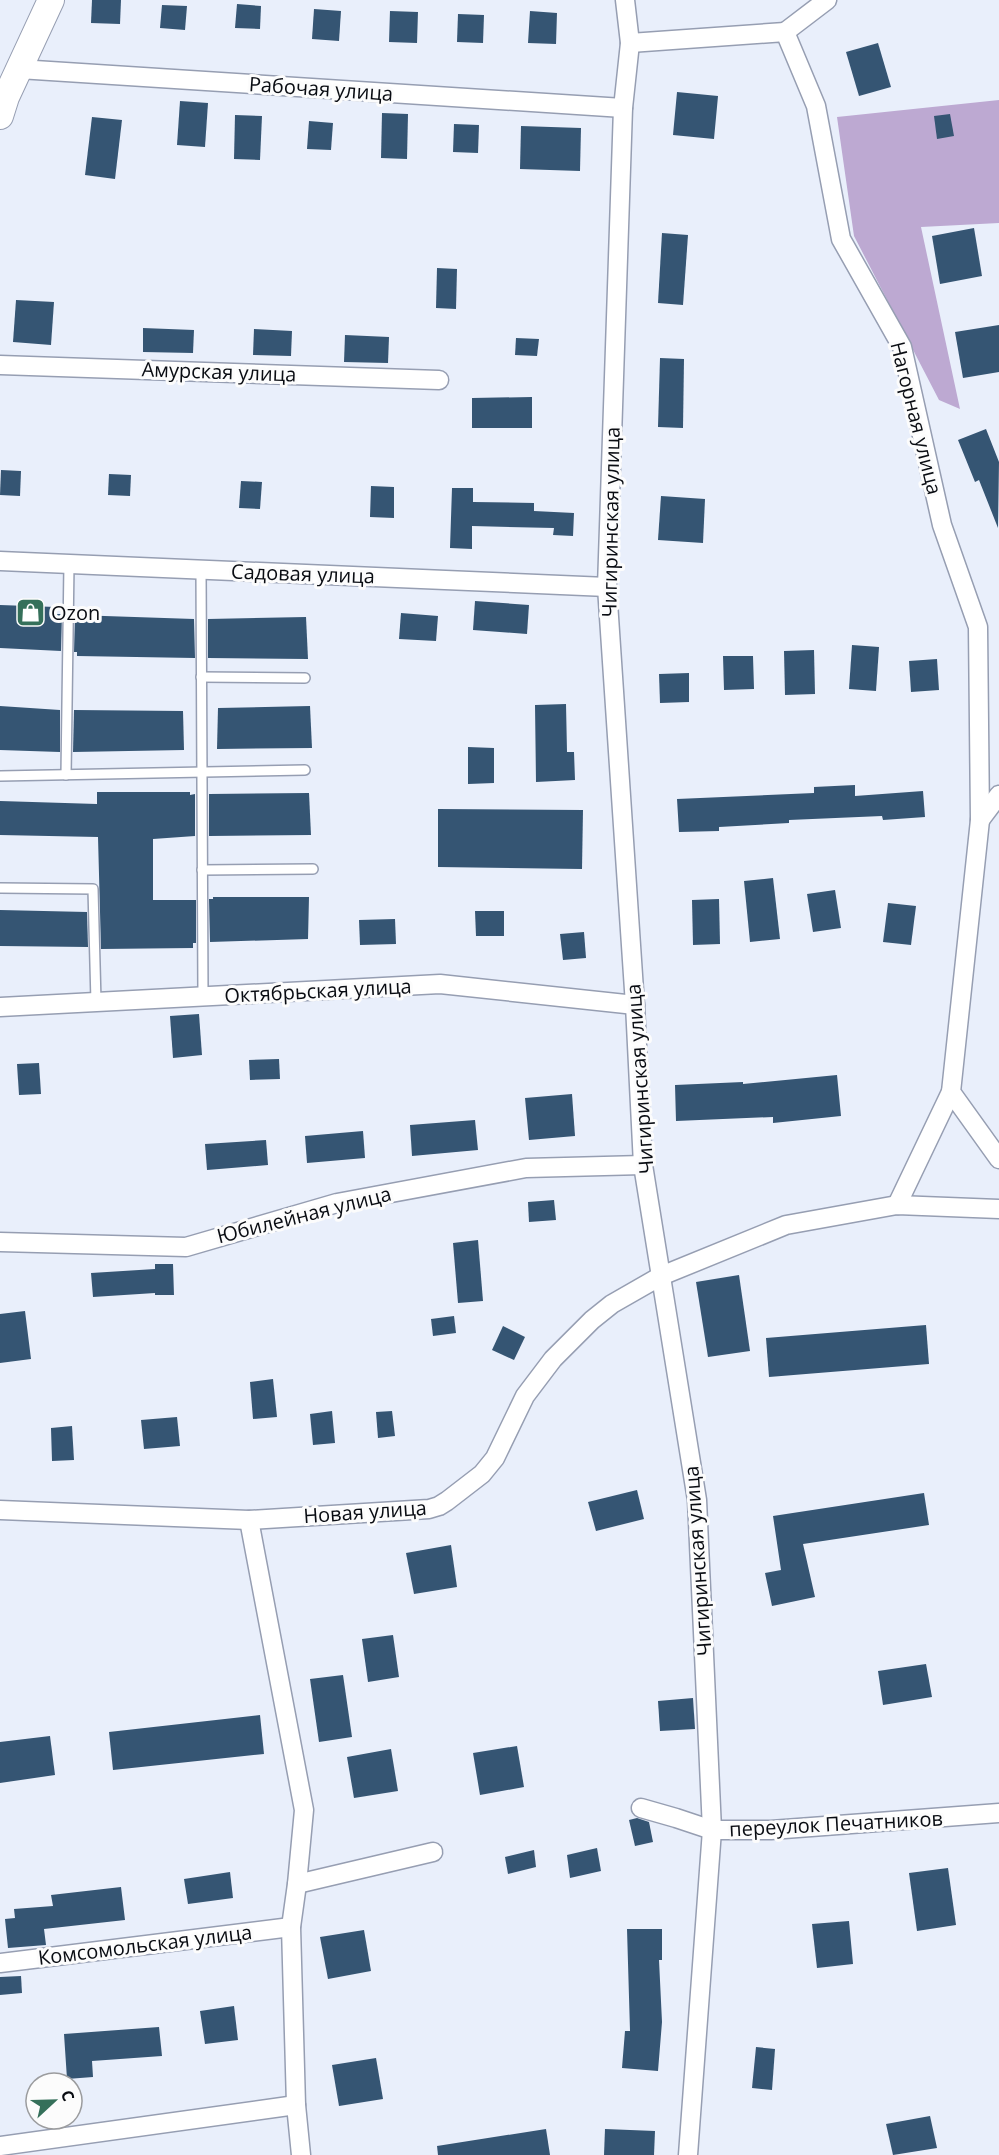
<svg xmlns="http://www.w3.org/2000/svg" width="999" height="2155" font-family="'Open Sans',sans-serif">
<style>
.forest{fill:#bda9d2}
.building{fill:#355573}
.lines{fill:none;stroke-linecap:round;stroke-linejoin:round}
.lane-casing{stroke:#969eb2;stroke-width:12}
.street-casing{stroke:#969eb2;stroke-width:21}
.secondary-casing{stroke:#969eb2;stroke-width:28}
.lane{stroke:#fff;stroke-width:9}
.street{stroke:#fff;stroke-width:18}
.secondary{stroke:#fff;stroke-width:26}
.labels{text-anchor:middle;stroke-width:6;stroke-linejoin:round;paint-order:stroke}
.street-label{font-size:20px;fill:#090c12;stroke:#fcfcfc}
.poi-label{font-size:20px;fill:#090c12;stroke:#fcfcfc;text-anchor:start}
</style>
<rect width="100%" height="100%" fill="#e9effb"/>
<polygon class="forest" points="999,100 999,223 921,227 960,409 939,400 854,236 837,117"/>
<g class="building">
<polygon points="92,0 121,0 120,24 91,23"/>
<polygon points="237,4 261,6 260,29 235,28"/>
<polygon points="162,5 187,6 185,30 160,28"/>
<polygon points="314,9 341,11 339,41 312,39"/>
<polygon points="390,11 418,12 417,43 389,42"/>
<polygon points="530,11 557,13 556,44 528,43"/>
<polygon points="458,14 484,15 483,43 457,42"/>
<polygon points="878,43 891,87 859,96 846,52"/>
<polygon points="677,92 718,96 714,139 673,135"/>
<polygon points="180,101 208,103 205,147 177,145"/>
<polygon points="382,113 408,114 407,159 381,158"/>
<polygon points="950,114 954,136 937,139 934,116"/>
<polygon points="235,115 262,116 260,160 234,159"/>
<polygon points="92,117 122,120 115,179 85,175"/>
<polygon points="309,121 333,123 331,150 307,149"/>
<polygon points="454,124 479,125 478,153 453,152"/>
<polygon points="521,126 581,128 580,171 520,169"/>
<polygon points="974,228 982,276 940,284 932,236"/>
<polygon points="662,233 688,235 683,305 658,303"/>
<polygon points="437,268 457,269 456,309 436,308"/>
<polygon points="16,300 54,302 51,345 13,342"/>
<polygon points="999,325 999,372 963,378 955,332"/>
<polygon points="143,328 194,330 193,353 143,352"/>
<polygon points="254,329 292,331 291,356 253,355"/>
<polygon points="345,335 389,337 388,363 344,362"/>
<polygon points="516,338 539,339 537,356 515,355"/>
<polygon points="660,358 684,359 683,428 658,427"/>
<polygon points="532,397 532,428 472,428 472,398"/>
<polygon points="986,429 999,462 998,528 979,480 975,482 958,440"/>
<polygon points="1,470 21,471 20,496 0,495"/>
<polygon points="109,474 131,475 130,496 108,495"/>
<polygon points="241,481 262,482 260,509 239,508"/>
<polygon points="371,486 394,487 394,518 370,517"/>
<polygon points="452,488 473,488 473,502 534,503 534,511 574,513 573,536 553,535 554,528 472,526 472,549 450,548"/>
<polygon points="661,496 705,499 703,543 658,540"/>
<polygon points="475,601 529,605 527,634 473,630"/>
<polygon points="0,605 56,607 55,614 62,614 61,651 0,648"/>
<polygon points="401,613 438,616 436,641 399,639"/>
<polygon points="75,615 194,619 195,658 77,656 77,652 74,652"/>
<polygon points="306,617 308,659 208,658 208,619"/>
<polygon points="852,645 879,647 876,691 849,689"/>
<polygon points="814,650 815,694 785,695 784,651"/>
<polygon points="723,656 753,656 754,689 724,690"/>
<polygon points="937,659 939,690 911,692 909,661"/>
<polygon points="689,673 689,702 660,703 659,674"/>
<polygon points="566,704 567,752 574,752 575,780 536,782 535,705"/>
<polygon points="0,706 60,710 60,752 0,750"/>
<polygon points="310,706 312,748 217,749 218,708"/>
<polygon points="74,710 183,711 184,750 73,752"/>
<polygon points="468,747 494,748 494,783 468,784"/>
<polygon points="855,785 855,796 923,791 925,817 883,820 882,816 789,820 789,823 719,827 719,831 679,832 677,799 814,793 814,787"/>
<polygon points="97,792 190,792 190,795 195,794 195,836 153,839 153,900 196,900 196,943 193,943 193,948 101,949 98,837 0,835 0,801 97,804"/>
<polygon points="309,793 311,835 209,836 209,794"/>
<polygon points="438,809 583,810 582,869 438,867"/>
<polygon points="773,878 780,939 750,942 744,881"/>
<polygon points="835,890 841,928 813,932 807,894"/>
<polygon points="213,897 309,897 308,939 210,942 209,899 213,899"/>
<polygon points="719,899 720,944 693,945 692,900"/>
<polygon points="888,903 916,906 911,945 883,942"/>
<polygon points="0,910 87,912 88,947 0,946"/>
<polygon points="475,911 504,911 504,936 476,936"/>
<polygon points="395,919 396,944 360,945 359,920"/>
<polygon points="584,932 586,958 563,960 560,934"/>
<polygon points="199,1014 202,1055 173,1058 170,1016"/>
<polygon points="279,1059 280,1079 250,1080 249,1060"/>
<polygon points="39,1063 41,1094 19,1095 17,1064"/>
<polygon points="837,1075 841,1116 773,1123 773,1117 676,1121 675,1085 743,1082 743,1084"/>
<polygon points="572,1094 575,1136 529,1140 525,1098"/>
<polygon points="475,1120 478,1150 412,1156 410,1125"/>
<polygon points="363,1131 365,1158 307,1163 305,1136"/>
<polygon points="266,1140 268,1165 207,1170 205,1144"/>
<polygon points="554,1200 556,1220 529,1222 528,1202"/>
<polygon points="478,1240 483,1301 458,1303 453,1243"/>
<polygon points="155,1264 173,1264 174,1295 155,1295 155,1293 93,1297 91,1273 155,1269"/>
<polygon points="739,1275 750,1351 708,1357 696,1282"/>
<polygon points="25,1311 31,1359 0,1363 0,1314"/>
<polygon points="454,1316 456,1333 433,1336 431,1319"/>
<polygon points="926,1325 929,1364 769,1377 766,1338"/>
<polygon points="503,1326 525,1337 514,1360 492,1350"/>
<polygon points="273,1379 277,1417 253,1419 250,1382"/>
<polygon points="332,1411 335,1443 313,1445 310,1414"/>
<polygon points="392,1411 395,1436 378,1438 376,1412"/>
<polygon points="177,1417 180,1446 144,1449 141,1420"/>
<polygon points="72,1426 74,1460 52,1461 51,1428"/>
<polygon points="637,1490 644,1519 596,1531 588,1502"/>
<polygon points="924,1493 929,1525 803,1544 815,1597 772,1606 765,1573 781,1570 773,1516"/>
<polygon points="451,1545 457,1587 414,1594 406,1553"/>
<polygon points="393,1635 399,1677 368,1682 362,1639"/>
<polygon points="926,1664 932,1697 883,1705 878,1671"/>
<polygon points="343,1675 352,1737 319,1742 310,1679"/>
<polygon points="693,1698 695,1729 660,1731 658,1701"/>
<polygon points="260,1715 264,1754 113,1770 109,1732"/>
<polygon points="50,1736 55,1775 0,1783 0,1742"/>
<polygon points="517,1746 524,1787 480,1795 473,1753"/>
<polygon points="391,1749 398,1791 354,1798 347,1757"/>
<polygon points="637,1818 649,1822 653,1842 635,1846 629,1820"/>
<polygon points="597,1848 601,1871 570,1878 567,1855"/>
<polygon points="534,1850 536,1867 508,1874 505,1857"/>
<polygon points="948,1868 956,1925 917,1931 909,1873"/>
<polygon points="230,1872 233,1898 188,1904 184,1879"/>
<polygon points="121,1887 125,1920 44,1929 46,1945 8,1948 5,1919 15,1918 14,1909 53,1906 51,1895"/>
<polygon points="849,1921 853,1964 817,1968 812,1924"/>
<polygon points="627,1929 662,1929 662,1960 659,1960 662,2022 658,2071 622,2068 625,2031 630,2031"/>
<polygon points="364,1930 371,1971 328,1979 320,1937"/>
<polygon points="21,1976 22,1993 0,1995 0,1977"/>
<polygon points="234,2006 238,2040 205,2044 200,2011"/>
<polygon points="159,2027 162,2056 92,2061 93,2077 67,2079 64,2034"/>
<polygon points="756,2047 775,2049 772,2090 752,2088"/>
<polygon points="376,2058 383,2099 339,2106 332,2065"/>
<polygon points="930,2116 937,2148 893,2155 886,2124"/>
<polygon points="546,2129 550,2155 438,2155 437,2146"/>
<polygon points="605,2129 655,2131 654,2155 604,2155"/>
</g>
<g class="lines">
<defs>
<g id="lane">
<polyline points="201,569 203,996"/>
<polyline points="201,677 305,678"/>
<polyline points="66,775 69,564"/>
<polyline points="0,776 305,770"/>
<polyline points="202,870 313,869"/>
<polyline points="0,888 93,889 96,1002"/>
</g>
<g id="street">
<polyline points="625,0 630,43 623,108 607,587 635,1005 643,1165 697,1500 712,1830 688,2155"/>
<polyline points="785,32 827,0"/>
<polyline points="630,43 785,32 816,106 841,239 902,347 942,525 978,627 980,820 951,1092 999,1159"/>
<polyline points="19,69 623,108"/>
<polyline points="0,365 439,380"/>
<polyline points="0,561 607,587"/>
<polyline points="980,820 999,795"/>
<polyline points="0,1007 440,984 635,1005"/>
<polyline points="897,1205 951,1092"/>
<polyline points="0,1242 186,1247 337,1203 526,1168 643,1165"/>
<polyline points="0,1510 249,1520 429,1509 439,1506 447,1501 482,1474 495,1458 525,1396 553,1359 592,1320 612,1304 661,1276 786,1225 897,1205 999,1209"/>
<polyline points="249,1520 304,1810 297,1884 291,1927 296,2105 301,2155"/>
<polyline points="641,1808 676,1818 712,1830 771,1830 999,1813"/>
<polyline points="297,1884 433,1852"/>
<polyline points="0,1963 291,1927"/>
<polyline points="0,2146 296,2105"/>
</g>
<polyline id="secondary" points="0,116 6,97 51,0"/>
</defs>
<use href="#lane" class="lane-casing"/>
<use href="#street" class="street-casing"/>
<use href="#secondary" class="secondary-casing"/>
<use href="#lane" class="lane"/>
<use href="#street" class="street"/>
<use href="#secondary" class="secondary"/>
</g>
<defs>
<symbol id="shop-square" viewBox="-11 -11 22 22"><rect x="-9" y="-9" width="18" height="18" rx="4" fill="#35705a" stroke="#fcfcfc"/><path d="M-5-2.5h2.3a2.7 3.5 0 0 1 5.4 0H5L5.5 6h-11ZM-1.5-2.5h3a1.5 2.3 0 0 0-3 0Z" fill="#fff"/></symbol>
</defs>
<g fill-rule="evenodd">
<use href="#shop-square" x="14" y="596" width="33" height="33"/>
</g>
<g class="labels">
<g class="street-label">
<text transform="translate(321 89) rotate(4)" y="7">Рабочая улица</text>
<text transform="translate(219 372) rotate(2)" y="7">Амурская улица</text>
<text transform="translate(916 418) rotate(76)" y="7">Нагорная улица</text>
<text transform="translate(611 522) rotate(-89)" y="7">Чигиринская улица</text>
<text transform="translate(303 574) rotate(2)" y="7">Садовая улица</text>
<text transform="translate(318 991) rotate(-3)" y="7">Октябрьская улица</text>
<text transform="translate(640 1079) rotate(-94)" y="7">Чигиринская улица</text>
<text transform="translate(304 1215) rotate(-14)" y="7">Юбилейная улица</text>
<text transform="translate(365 1512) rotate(-4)" y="7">Новая улица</text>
<text transform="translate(698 1561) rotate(-94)" y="7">Чигиринская улица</text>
<text transform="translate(836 1824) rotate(-3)" y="7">переулок Печатников</text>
<text transform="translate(145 1945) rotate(-7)" y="7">Комсомольская улица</text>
</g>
<g class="poi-label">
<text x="51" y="620">Ozon</text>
</g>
</g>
<g transform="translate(54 2101) rotate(68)"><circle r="28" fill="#fcfcfc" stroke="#9b9c9e" stroke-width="1.5"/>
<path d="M0-4.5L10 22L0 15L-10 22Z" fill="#35705a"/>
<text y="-9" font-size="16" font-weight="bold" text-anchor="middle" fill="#090c12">С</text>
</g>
</svg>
